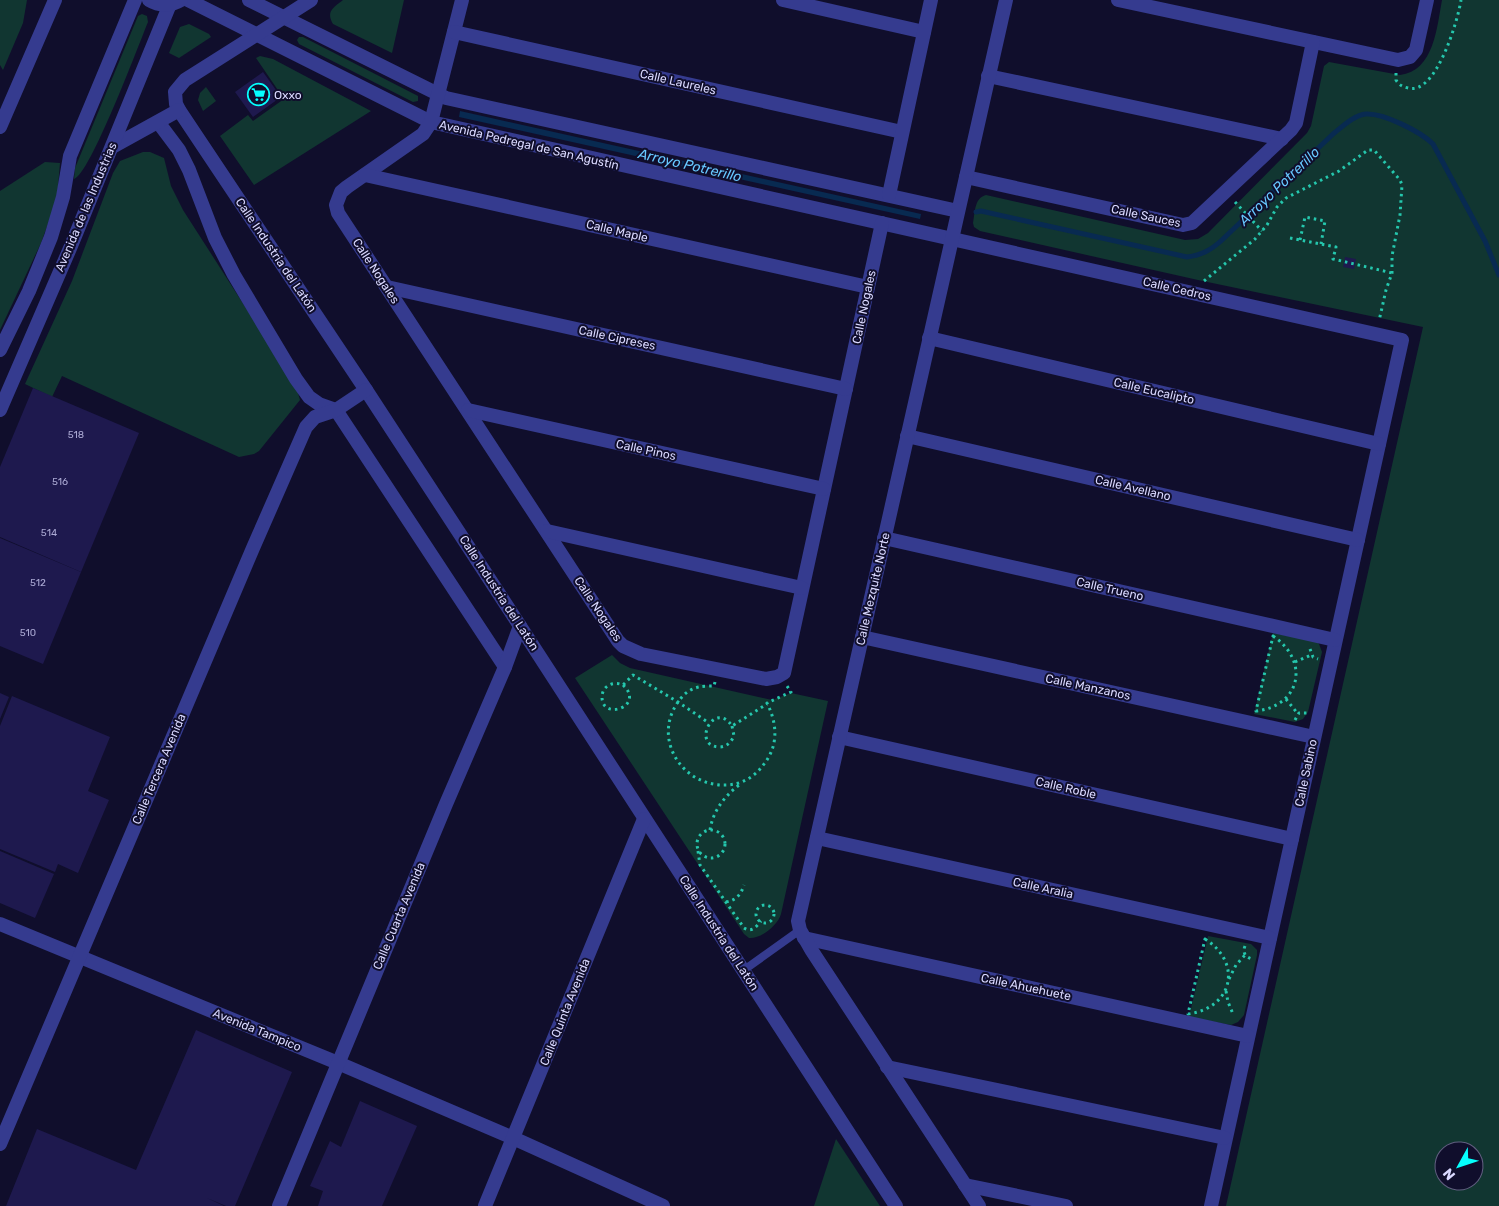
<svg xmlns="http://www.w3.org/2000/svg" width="1499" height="1206" font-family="Rubik,sans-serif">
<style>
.green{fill:#113631;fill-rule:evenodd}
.water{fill:#082a51}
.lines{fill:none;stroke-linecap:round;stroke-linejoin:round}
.stream{stroke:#082a51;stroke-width:5}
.building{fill:#1e194e}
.path{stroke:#25c7ad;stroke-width:3;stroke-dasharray:2.5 4;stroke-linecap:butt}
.service{stroke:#353b8f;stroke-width:8}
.minor{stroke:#353b8f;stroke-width:14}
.tertiary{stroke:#353b8f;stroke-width:14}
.labels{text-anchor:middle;stroke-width:4;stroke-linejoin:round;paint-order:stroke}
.number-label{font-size:10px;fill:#aba9d3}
.street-label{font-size:12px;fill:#dad9ff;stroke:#100e2c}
.poi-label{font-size:12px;fill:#dad9ff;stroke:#100e2c;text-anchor:start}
.water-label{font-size:14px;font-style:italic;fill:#67c8ff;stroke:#100e2c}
</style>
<rect width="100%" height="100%" fill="#100e2c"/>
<g class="green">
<polygon points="0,0 27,0 23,23 3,70 0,65"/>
<path d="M343 0H404L392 53 333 24C326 11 333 8 343 0Z"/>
<path d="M1442 0H1499V1206H1226L1423 327 1198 280 980 231 974 227 973 223C975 213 974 198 986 195L1185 240 1198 239 1208 233 1307 133 1311 126 1324 66 1329 62 1400 75C1434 71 1437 27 1442 0ZM1444 1151H1474V1181H1444Z"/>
<path d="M142 14 147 16 148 22C139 44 90 175 74 179L75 168 138 16Z"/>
<polygon points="189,24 209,34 211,37 179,58 169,53 180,27"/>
<polygon points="299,37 303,37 418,96 418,101 413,102 299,44 297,40"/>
<polygon points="260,56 273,59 371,111 254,185 220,136 248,115 253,121 284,99 256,58"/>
<polygon points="206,87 216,101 203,111 198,100 200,93"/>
<polygon points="143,152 150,152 164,158 171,186 183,210 296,386 300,400 259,451 254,454 239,457 62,376 52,397 25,384 72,281 113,173 120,161"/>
<polygon points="45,162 60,163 57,199 41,243 0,330 0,191"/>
<polygon points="1273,633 1316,641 1319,644 1322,652 1308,712 1303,719 1295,722 1254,714"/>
<path d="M612 655 620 663 630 668 772 700 791 693 828 701 781 914C778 925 761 939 749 938L744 934 575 678Z"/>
<polygon points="1208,936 1251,944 1257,950 1257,955 1244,1015 1238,1022 1231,1025 1189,1017"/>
<polygon points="836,1139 880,1206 814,1206"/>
</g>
<polygon class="water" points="460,111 921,214 920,219 459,117"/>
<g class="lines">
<path class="stream" d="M976 212 981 211 1187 257C1202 255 1211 250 1222 240L1333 134C1342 127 1354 115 1366 114 1384 113 1421 132 1433 144L1485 241 1499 275"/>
</g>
<g class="building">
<polygon points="263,72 281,97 253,117 235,92"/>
<polygon points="1345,257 1356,259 1354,269 1343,267"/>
<polygon points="33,388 139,433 81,572 0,537 0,467"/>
<polygon points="0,538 81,572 43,664 0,646"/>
<polygon points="0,693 9,697 0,719"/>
<polygon points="12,696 110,737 88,791 109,800 78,873 58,864 55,872 0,849 0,726"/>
<polygon points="0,851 54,874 35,918 0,903"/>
<polygon points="196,1030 292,1072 235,1206 226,1206 207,1198 224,1206 6,1206 37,1129 136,1170"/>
<polygon points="360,1101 417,1126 382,1206 318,1206 323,1191 310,1186 330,1141 341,1147"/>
</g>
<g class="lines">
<g class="path">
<path d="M1396 73V80C1399 85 1403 87 1408 88 1436 96 1458 20 1461 0"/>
<polyline points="1235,202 1262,231"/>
<polyline points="1290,238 1336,247 1333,259 1392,273"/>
<polyline points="1300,240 1305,217 1325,221 1321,244"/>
<polyline points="1204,281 1255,239 1267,225 1277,207 1286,198 1339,171 1368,150 1374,150 1400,180 1402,185 1400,215 1392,256 1392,273 1386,290 1379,321"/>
<path d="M1273 636C1310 661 1301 706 1256 711Z"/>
<polyline points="1310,649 1313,657 1318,659"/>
<polyline points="1295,662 1311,655"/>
<path d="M715 682 714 686C709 686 703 686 699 687 689 689 683 695 678 702 652 739 682 786 725 785 741 785 755 777 764 764 779 745 777 723 767 703L791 692 787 686"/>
<path d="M623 685C646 706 601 722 602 696 603 685 614 681 623 685L633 675 678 702 709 723"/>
<polyline points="1286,699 1298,714"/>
<polyline points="1295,720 1299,713 1307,713"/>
<path d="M732 726 734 736C731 742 727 747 719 747 691 746 714 699 732 726L767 704"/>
<circle cx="711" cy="844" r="14"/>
<path d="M710 830C713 810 726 794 742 783"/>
<path d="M698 851 700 865 744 928C752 933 756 927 761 921"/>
<path d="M726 902C737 900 741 894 744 885"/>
<circle cx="765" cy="914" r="9"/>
<path d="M1205 939C1243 963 1233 1008 1188 1014Z"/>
<path d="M1245 946C1242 953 1246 958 1253 959"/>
<polyline points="1229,979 1236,965 1245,955"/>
<polyline points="1226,991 1228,1002 1233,1014"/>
</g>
<polyline class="service" points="744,970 800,930"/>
<g class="minor">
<polyline points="188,0 431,122 1402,340 1211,1206"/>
<polyline points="249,0 446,98 958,211"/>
<polyline points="311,0 185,80 175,92 176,104 179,110 366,390 520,626 896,1206"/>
<polyline points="462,0 431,122 423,134 347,187 341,192 336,205 338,213 618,641 623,646 641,654 766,679 777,677 784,673 882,223"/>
<polyline points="783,0 924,32"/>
<polyline points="1118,0 1398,60 1410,57 1416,50 1427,0"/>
<polyline points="454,32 902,132"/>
<polyline points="988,76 1282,139"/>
<polyline points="158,122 179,150 189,170 215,238 234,275 296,379 309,397 319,404 336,410"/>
<polyline points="0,127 55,0"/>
<polyline points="112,147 179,110"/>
<polyline points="365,175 868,287"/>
<polyline points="966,177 1183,225 1192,223 1291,130 1296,123 1313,42"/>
<polyline points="889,195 931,0"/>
<polyline points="387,287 846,389"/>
<polyline points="929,338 1379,444"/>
<polyline points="0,350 29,291 51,237 63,197 70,156 135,0"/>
<polyline points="0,410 71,246 170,4"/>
<polyline points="336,410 505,667"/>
<polyline points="468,410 824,489"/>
<polyline points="907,436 1358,540"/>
<polyline points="547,531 802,588"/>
<polyline points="884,538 1335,640"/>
<polyline points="862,637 1314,737"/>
<polyline points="839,737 1292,839"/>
<polyline points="817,838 1270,938"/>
<polyline points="0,924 338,1063 513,1138 663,1206"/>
<polyline points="804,938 1248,1036"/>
<polyline points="887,1067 1225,1138"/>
<polyline points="0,1144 253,548 306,427 315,417 336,410 366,390"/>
<polyline points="965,1185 1066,1206"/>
<polyline points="279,1206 446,804 505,667 520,626"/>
<polyline points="485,1206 644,819"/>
<polyline points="979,1206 812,951 800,930 798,921 1006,0"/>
</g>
<path class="tertiary" d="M149 0C159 6 171 6 181 0"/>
</g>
<defs>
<symbol id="supermarket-ring" viewBox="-11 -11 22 22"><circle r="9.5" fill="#100e2c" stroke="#05fffe" stroke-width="1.5"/><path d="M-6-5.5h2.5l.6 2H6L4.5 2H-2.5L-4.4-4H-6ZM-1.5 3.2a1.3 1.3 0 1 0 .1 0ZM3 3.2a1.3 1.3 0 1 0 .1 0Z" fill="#05fffe"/></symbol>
</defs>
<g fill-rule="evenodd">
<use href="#supermarket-ring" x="246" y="82" width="25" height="25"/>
</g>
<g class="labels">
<g class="number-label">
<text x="76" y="438">518</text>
<text x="60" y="485">516</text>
<text x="49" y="536">514</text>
<text x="38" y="586">512</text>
<text x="28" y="636">510</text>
</g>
<g class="street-label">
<text transform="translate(678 82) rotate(13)" y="4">Calle Laureles</text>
<text transform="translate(529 145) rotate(13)" y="4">Avenida Pedregal de San Agustín</text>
<text transform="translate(86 207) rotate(-67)" y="4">Avenida de las Industrias</text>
<text transform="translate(1146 216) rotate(12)" y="4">Calle Sauces</text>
<text transform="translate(617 231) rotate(13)" y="4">Calle Maple</text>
<text transform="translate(276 255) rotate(56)" y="4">Calle Industria del Latón</text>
<text transform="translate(376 271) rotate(57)" y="4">Calle Nogales</text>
<text transform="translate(1177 289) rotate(13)" y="4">Calle Cedros</text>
<text transform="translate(864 307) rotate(-78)" y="4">Calle Nogales</text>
<text transform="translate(617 338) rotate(12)" y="4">Calle Cipreses</text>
<text transform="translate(1154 391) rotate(13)" y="4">Calle Eucalipto</text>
<text transform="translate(646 450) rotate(12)" y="4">Calle Pinos</text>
<text transform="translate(1133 488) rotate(13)" y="4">Calle Avellano</text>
<text transform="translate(873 589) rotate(-77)" y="4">Calle Mezquite Norte</text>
<text transform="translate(1110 589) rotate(13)" y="4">Calle Trueno</text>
<text transform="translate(499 593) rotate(57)" y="4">Calle Industria del Latón</text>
<text transform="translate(598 609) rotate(56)" y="4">Calle Nogales</text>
<text transform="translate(1088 687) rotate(12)" y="4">Calle Manzanos</text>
<text transform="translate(159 769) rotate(-67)" y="4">Calle Tercera Avenida</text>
<text transform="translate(1306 773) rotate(-78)" y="4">Calle Sabino</text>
<text transform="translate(1066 788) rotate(13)" y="4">Calle Roble</text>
<text transform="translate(1043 888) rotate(12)" y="4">Calle Aralia</text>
<text transform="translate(399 916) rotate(-67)" y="4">Calle Cuarta Avenida</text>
<text transform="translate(719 933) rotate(57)" y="4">Calle Industria del Latón</text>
<text transform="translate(1026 987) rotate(12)" y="4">Calle Ahuehuete</text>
<text transform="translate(565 1012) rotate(-68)" y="4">Calle Quinta Avenida</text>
<text transform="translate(257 1030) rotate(22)" y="4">Avenida Tampico</text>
</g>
<g class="poi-label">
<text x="274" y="99">Oxxo</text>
</g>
<g class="water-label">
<text transform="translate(690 165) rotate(13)" y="5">Arroyo Potrerillo</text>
<text transform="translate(1279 186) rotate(-44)" y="5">Arroyo Potrerillo</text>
</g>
</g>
<g transform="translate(1459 1166) rotate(230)"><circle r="24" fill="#100e2c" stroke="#615f80"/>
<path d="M0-4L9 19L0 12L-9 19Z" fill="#05fffe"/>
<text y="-8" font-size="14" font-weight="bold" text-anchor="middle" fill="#dad9ff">N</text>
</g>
</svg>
